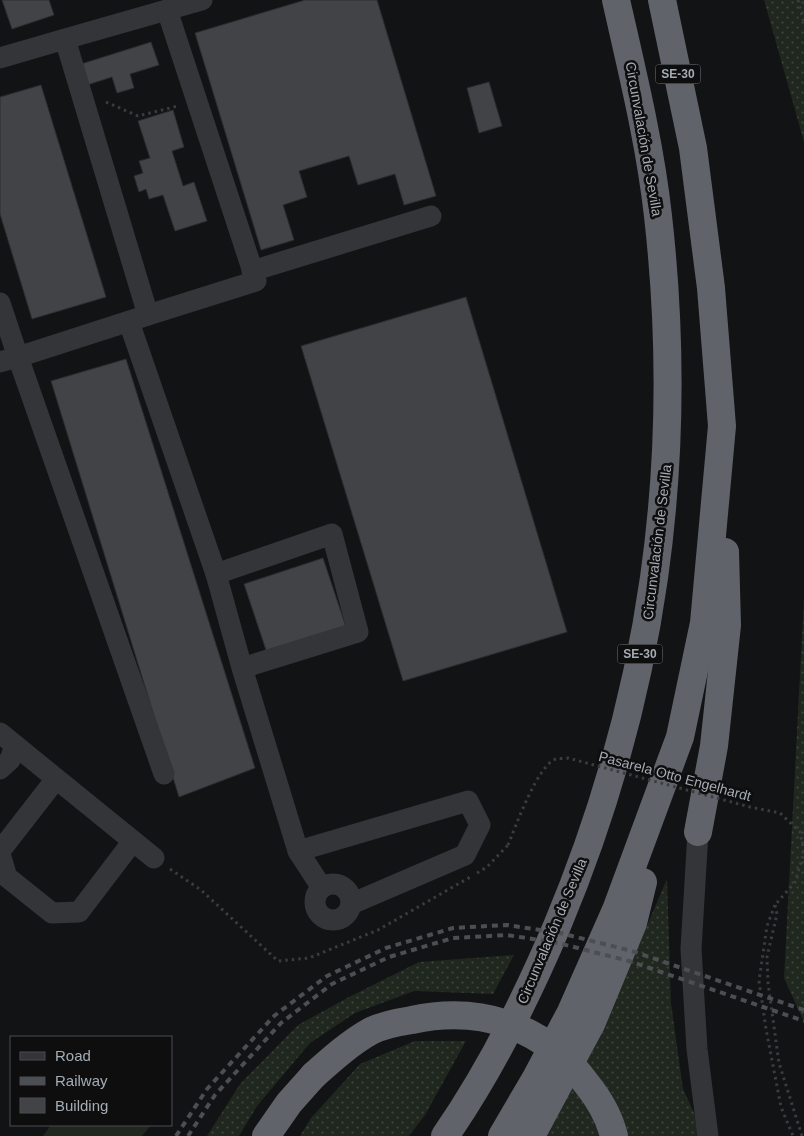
<svg xmlns="http://www.w3.org/2000/svg" width="804" height="1136" font-family="Helvetica,sans-serif">
<style>
.grass{fill:url(#grass-dots)}
.garden{fill:#1f271f}
.building{fill:#414347;stroke:#2d2d30}
.lines{fill:none;stroke-linecap:round;stroke-linejoin:round}
.path{stroke:#3a3c40;stroke-width:3;stroke-dasharray:2.5 4;stroke-linecap:butt}
.minor{stroke:#343539;stroke-width:21}
.highway{stroke:#60646a;stroke-width:28}
.rail{stroke:#4b4e52;stroke-width:4;stroke-dasharray:6 5;stroke-linecap:butt}
.path-bridge{stroke:#3a3c40;stroke-width:3;stroke-dasharray:2.5 4;stroke-linecap:butt}
.highway-bridge{stroke:#60646a;stroke-width:28}
.labels{text-anchor:middle;stroke-width:5;stroke-linejoin:round;paint-order:stroke}
.shield{fill:#0e0e0f;stroke:#777d82;stroke-width:1}
.shield-label{font-size:12px;font-weight:bold;fill:#a4acb4}
.street-label{font-size:14px;fill:#a4acb4;stroke:#0e0e0f}
</style>
<defs>
<pattern id="grass-dots" width="8" height="8" patternUnits="userSpaceOnUse" patternTransform="scale(1.25)"><rect width="8" height="8" fill="#1f271f"/><path d="M2 2h.1M6 6h.1" fill="none" stroke="#3d443d" stroke-width="1.8" stroke-linecap="round"/></pattern>
</defs>
<rect width="100%" height="100%" fill="#121314"/>
<g class="grass">
<polygon points="764,0 804,0 804,142"/>
<polygon points="804,599 804,1022 784,978"/>
<polygon points="667,879 671,1003 683,1089 705,1136 546,1136 608,1016"/>
<polygon points="514,955 493,994 414,991 355,1013 310,1043 257,1106 239,1136 207,1136 240,1084 298,1025 349,997 419,962"/>
<polygon points="415,1041 466,1041 425,1115 409,1136 300,1136 311,1118 360,1064"/>
</g>
<polygon class="garden" points="51,1125 151,1125 142,1136 43,1136"/>
<g class="building">
<polygon points="2,0 49,0 54,15 12,29"/>
<polygon points="305,0 377,0 436,196 404,205 395,174 358,185 349,156 299,171 307,197 283,205 294,240 261,250 195,33"/>
<polygon points="151,42 159,65 130,74 134,88 117,93 112,77 84,86 78,65"/>
<polygon points="489,82 502,126 479,133 467,88"/>
<polygon points="41,85 106,297 32,319 0,214 0,97"/>
<polygon points="173,110 184,147 172,151 183,186 194,182 207,221 175,231 163,195 149,199 146,189 139,192 134,176 143,173 139,161 150,158 138,121"/>
<polygon points="466,297 567,632 403,681 301,346"/>
<polygon points="126,359 255,768 179,797 51,381"/>
<polygon points="323,558 346,627 267,653 244,584"/>
</g>
<g class="lines">
<g class="path">
<polyline points="798,0 804,23"/>
<polyline points="106,102 138,116 178,106"/>
<polyline points="170,869 201,890 278,961 309,958 378,930 472,876"/>
<polyline points="477,873 487,867 508,845"/>
<polyline points="775,905 767,926 759,981 766,1029 781,1107 793,1136"/>
<polyline points="775,905 777,914 767,957 768,983 779,1063 802,1136"/>
</g>
<g class="minor">
<polyline points="65,39 202,0"/>
<polyline points="0,58 65,39 148,315 18,357 0,303"/>
<polyline points="252,271 431,216"/>
<polyline points="148,315 256,281 167,10"/>
<polyline points="129,322 216,574"/>
<polyline points="0,362 18,357 164,774"/>
<polyline points="242,668 358,632 332,534 216,574 242,668 298,851 468,801 480,825 465,855 351,904"/>
<polyline points="0,733 154,858"/>
<polyline points="0,769 10,760 15,745"/>
<polyline points="698,832 691,949 697,1049 708,1136"/>
<polyline points="0,851 56,779"/>
<polyline points="298,851 322,888"/>
<polyline points="0,854 7,877 52,913 79,912 133,841"/>
<circle cx="333" cy="902" r="18"/>
</g>
<g class="highway">
<polyline points="698,832 714,746 727,625 725,552"/>
<polyline points="266,1136 289,1103 314,1075"/>
<path d="M445 1136C490 1071 526 999 557 926 653 697 686 463 658 216 650 143 632 71 616 0"/>
<polyline points="502,1136 536,1078 571,1012 616,910 680,737 704,623 722,426 711,288 693,148 662,0"/>
<polyline points="531,1136 591,1024 633,923 643,882"/>
</g>
<g class="rail">
<polyline points="176,1136 207,1089 274,1016 327,976 386,948 453,928 507,925 560,933 632,951 804,1010"/>
<polyline points="188,1136 215,1095 281,1023 332,984 389,957 453,938 507,935 558,943 629,961 804,1021"/>
</g>
<path class="path-bridge" d="M508 845C515 828 538 764 556 759 559 758 564 759 568 758L750 807 780 813 800 832 804 852 795 882 775 905"/>
<path class="highway-bridge" d="M314 1075C332 1059 351 1042 371 1031 383 1025 399 1022 412 1020 480 1005 544 1026 586 1083 599 1099 609 1116 614 1136"/>
</g>
<g class="labels">
<g class="shield">
<rect x="655.5" y="64.5" width="45" height="19" rx="4"/>
<rect x="617.5" y="644.5" width="45" height="19" rx="4"/>
</g>
<g class="shield-label">
<text x="678" y="78">SE-30</text>
<text x="640" y="658">SE-30</text>
</g>
<g class="street-label">
<text transform="translate(644 139) rotate(80)" y="5">Circunvalación de Sevilla</text>
<text transform="translate(657 542) rotate(-83)" y="5">Circunvalación de Sevilla</text>
<text transform="translate(675 776) rotate(15)" y="5">Pasarela Otto Engelhardt</text>
<text transform="translate(552 931) rotate(-67)" y="5">Circunvalación de Sevilla</text>
</g>
</g>
<rect x="10" y="1036" width="162" height="90" fill="#0e0e0f" stroke="#4a4d51"/>
<rect x="20" y="1052" width="25" height="8" fill="#343539" stroke="#4a4d51"/>
<text x="55" y="1061" font-size="15" fill="#a4acb4">Road</text>
<rect x="20" y="1077" width="25" height="8" fill="#4b4e52" stroke="#4a4d51"/>
<text x="55" y="1086" font-size="15" fill="#a4acb4">Railway</text>
<rect x="20" y="1098" width="25" height="15" fill="#414347" stroke="#4a4d51"/>
<text x="55" y="1111" font-size="15" fill="#a4acb4">Building</text>
</svg>
